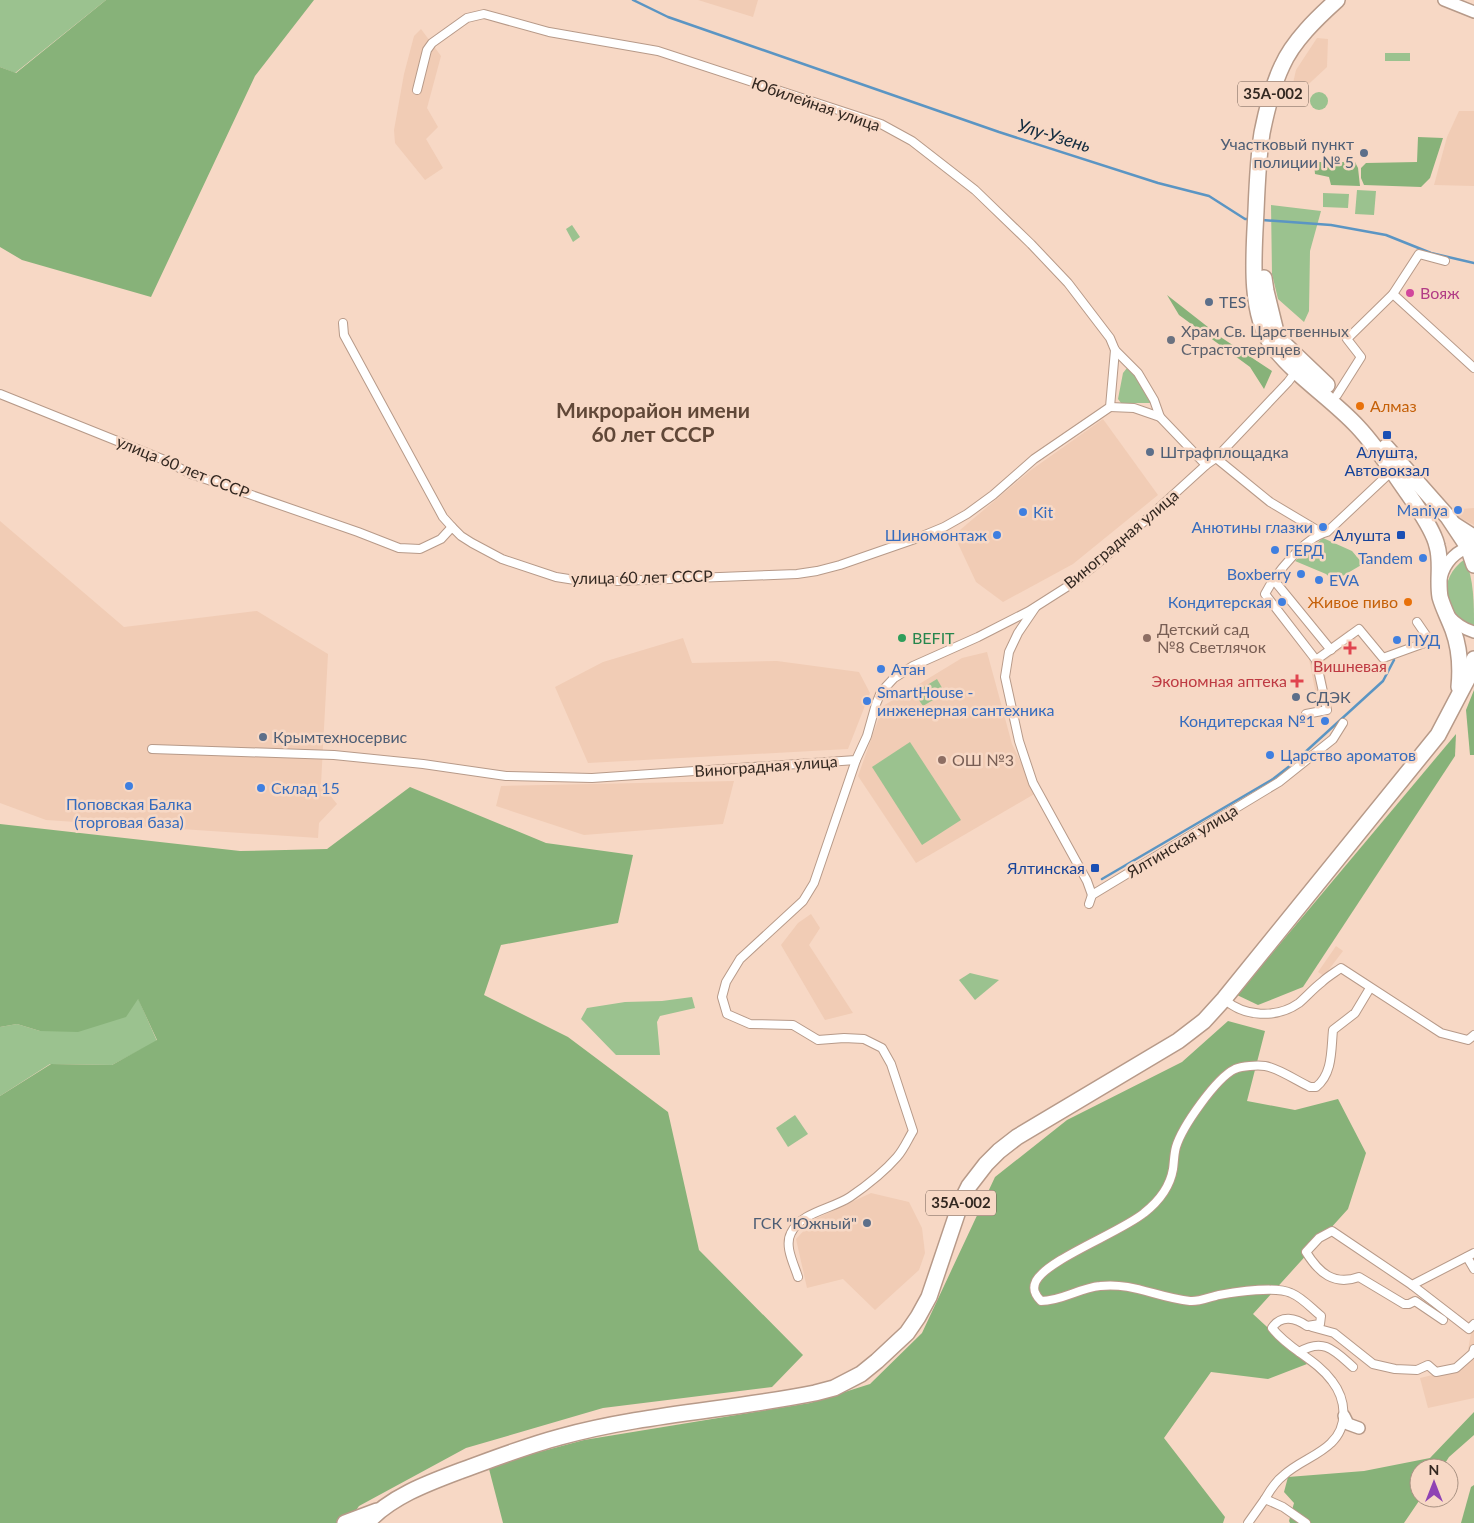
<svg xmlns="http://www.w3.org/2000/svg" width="1474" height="1523" font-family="Lato,sans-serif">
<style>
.built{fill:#f1ccb5}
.green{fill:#9bc28f}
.forest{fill:#87b279}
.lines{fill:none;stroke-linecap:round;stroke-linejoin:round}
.stream{stroke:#5b95c3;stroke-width:2.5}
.street-casing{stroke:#b79a89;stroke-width:10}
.secondary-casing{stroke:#b79a89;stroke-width:14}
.highway-casing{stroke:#b79a89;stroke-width:18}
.street{stroke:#fff;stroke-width:8}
.secondary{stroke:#fff;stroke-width:11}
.highway{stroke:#fff;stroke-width:15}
.service-dot{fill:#5c6f8a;stroke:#f7d8c5;stroke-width:2}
.hotel-dot{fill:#d1479c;stroke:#f7d8c5;stroke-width:2}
.worship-dot{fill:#6b7280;stroke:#f7d8c5;stroke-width:2}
.food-dot{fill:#e8710a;stroke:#f7d8c5;stroke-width:2}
.transit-dot{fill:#1a4fb4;stroke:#f7d8c5;stroke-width:2}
.shop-dot{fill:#3f7fe0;stroke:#f7d8c5;stroke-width:2}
.leisure-dot{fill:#2e9e5b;stroke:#f7d8c5;stroke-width:2}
.education-dot{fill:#8d6e63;stroke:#f7d8c5;stroke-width:2}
.health-dot{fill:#e0444e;stroke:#f7d8c5;stroke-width:2}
.labels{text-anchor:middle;stroke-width:5;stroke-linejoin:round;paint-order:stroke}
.shield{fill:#f7d8c5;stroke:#6e5d52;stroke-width:1}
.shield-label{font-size:15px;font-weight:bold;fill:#332821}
.street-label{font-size:16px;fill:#332821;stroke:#f7d8c5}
.service-label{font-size:16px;fill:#4e5e75;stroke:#f7d8c5;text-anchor:start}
.hotel-label{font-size:16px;fill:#b23c85;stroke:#f7d8c5;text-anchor:start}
.worship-label{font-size:16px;fill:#5b616d;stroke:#f7d8c5;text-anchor:start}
.food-label{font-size:16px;fill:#c56008;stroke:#f7d8c5;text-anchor:start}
.transit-label{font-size:16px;fill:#164399;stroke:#f7d8c5;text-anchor:end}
.shop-label{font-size:16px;fill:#366cbe;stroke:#f7d8c5;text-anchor:start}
.education-label{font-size:16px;fill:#785e54;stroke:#f7d8c5;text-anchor:start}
.leisure-label{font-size:16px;fill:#27864d;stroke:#f7d8c5;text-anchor:start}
.health-label{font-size:16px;fill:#be3a42;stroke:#f7d8c5}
.water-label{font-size:18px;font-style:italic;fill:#112b3f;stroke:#f7d8c5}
.district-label{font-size:21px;font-weight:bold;fill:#614838;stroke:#f7d8c5}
</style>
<rect width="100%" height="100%" fill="#f7d8c5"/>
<g class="built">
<polygon points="698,0 758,0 753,17"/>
<polygon points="421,29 441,56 427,108 438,127 426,139 443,168 425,180 395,143 394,130 404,74 414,36"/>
<polygon points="1317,38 1328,39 1327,67 1298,94 1291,92 1296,70"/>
<polygon points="1459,111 1474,111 1474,186 1434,185 1447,137"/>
<polygon points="1103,419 1158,495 1073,564 1003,602 976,582 954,535 1031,470"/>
<polygon points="1474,508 1474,525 1456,516 1461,509"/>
<polygon points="0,521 124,627 257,611 328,654 321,784 337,804 319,823 318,838 46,820 0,803"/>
<polygon points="1348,630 1356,639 1323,662 1331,708 1319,710 1309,659"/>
<polygon points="683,638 692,663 777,661 859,672 870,693 848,749 588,763 555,687 603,662"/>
<polygon points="987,652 1012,744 1036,793 916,863 858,776 883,706 962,658"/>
<polygon points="734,781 723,824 584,835 496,806 501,786"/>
<polygon points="811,914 820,928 809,945 853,1013 825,1020 781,945 798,923"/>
<polygon points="1336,946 1343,951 1324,976 1318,972"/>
<polygon points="871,1193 909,1202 922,1228 925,1253 919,1270 875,1310 843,1279 807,1288 796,1239 815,1219"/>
<polygon points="1474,1316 1474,1398 1428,1408 1420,1378 1465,1367"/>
</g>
<g class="green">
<polygon points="0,0 106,0 15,73 0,67"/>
<rect x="1385" y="53" width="25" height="8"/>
<circle cx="1319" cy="101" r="9"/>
<polygon points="1357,190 1376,191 1374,215 1355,214"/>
<polygon points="1323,193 1349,194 1348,208 1323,207"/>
<polygon points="1271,205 1321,211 1310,251 1309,311 1304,322 1278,299 1272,274"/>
<polygon points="572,225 580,237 573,242 566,229"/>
<path d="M1127 368C1139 372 1147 392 1153 403H1121L1118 399 1123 373Z"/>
<polygon points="1323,538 1352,551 1363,564 1334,581 1326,574 1295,561"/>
<path d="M1465 559C1474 579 1474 604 1474 626 1441 615 1437 578 1465 559Z"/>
<polygon points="937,679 945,693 923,706 914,693"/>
<polygon points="910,742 961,820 922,845 872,767"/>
<polygon points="970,973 999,980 975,1000 959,980"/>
<polygon points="692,997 695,1008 660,1016 657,1022 660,1055 616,1055 581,1019 587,1008 625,1002 662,1001"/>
<polygon points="138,998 157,1041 112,1065 50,1064 0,1096 0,1027 17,1024 40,1031"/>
<polygon points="795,1115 808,1134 788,1147 776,1128"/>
</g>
<g class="forest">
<polygon points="106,0 314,0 255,76 151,297 22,260 0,247 0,67 16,73"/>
<polygon points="1418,137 1443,138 1430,178 1421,187 1364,185 1361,178 1361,168 1366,163 1417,162"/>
<polygon points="1314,162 1355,162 1358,168 1360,186 1331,185 1329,177 1315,174"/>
<polygon points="1167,295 1222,338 1272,371 1264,389 1250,367 1179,315"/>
<polygon points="1474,690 1474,755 1470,755 1466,710"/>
<polygon points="1456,734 1455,756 1303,987 1258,1005 1237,995"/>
<polygon points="410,787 546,843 633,855 618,923 501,945 484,995 568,1037 668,1112 699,1250 803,1355 772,1387 603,1408 466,1448 359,1506 347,1523 0,1523 0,1096 51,1064 112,1065 157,1040 138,999 126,1017 78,1032 40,1031 17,1024 0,1027 0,824 240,851 327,849"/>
<polygon points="1228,1021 1265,1031 1247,1101 1295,1110 1338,1099 1366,1153 1348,1209 1253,1314 1307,1364 1268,1379 1211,1372 1164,1438 1225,1517 1223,1523 503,1523 489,1469 528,1455 584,1440 810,1403 870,1384 922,1333 995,1177 1067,1120 1182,1062"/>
<polygon points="1474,1412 1474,1435 1449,1457 1442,1468 1419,1468 1419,1498 1421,1498 1404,1523 1290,1523 1289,1521 1294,1503 1284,1492 1288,1477 1364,1471 1430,1458"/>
<polygon points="1474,1485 1474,1523 1461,1523 1471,1487"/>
</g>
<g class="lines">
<g class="stream">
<polyline points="633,0 668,17 999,132 1158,183 1209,196 1245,219 1251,219"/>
<polyline points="1262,220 1331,225 1386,235 1431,253 1474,263"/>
<polyline points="1102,879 1273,779 1291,765 1383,681 1394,660"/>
</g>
<defs>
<g id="street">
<polyline points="417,90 427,50 432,43 467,18 484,14 549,32 658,51 881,124 912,141 975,190 1031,244 1068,283 1110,338 1115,350 1138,373 1154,400 1160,417 1206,465"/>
<polyline points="1393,294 1474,368"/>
<polyline points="343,323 344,335 443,517 452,527"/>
<polyline points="0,394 162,459 191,474 358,532 399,548 420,549 441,539 452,527 461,536 472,543 502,559 556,577 575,580 619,581 797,574 817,571 840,565 915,539 944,527 967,514 993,495 1034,459 1110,407 1115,350"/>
<polyline points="1337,395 1361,357 1347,339 1393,294 1419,254 1445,261"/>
<polyline points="1110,407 1134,408 1160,417"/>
<polyline points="1216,458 1270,502 1322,533"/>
<polyline points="1273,579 1331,650"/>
<polyline points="1035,608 1018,633 1009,652 1005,677 1019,741 1033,783 1087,881 1092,895"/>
<polyline points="1316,660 1359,629 1383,658 1430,641 1417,622"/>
<path d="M1306 714 1327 710 1316 660 1265 594C1276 573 1304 538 1327 532L1393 470"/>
<polyline points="152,749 334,755 423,764 506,776 592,778 856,760 867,736 876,704 881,692 894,678 913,666 978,637 1029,611 1073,583 1105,557 1206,465 1216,458 1288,382 1297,370"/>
<polyline points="1089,904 1092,895 1279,782 1333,739 1343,723"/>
<path d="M1224 999C1244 1017 1276 1019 1299 1003 1307 996 1314 988 1322 982 1327 977 1334 973 1341 968L1441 1033 1468 1040 1474 1035"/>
<polyline points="1467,1257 1474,1269"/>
<path d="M798 1277C794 1264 784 1246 791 1233 801 1212 832 1209 850 1197 866 1186 884 1172 897 1157 904 1149 908 1139 913 1131L891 1064 882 1048 864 1039 844 1038 818 1040 793 1025 750 1024 727 1014 722 997 726 982 740 959 803 901 814 883 856 760"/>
<polyline points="1412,1285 1469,1329 1474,1324"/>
<path d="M1443 1320 1415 1301 1409 1304H1404L1359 1277C1334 1286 1319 1273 1306 1252L1319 1238 1332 1231 1412 1285 1474 1253"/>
<polyline points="1312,1327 1334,1333 1373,1364 1395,1369 1417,1370 1428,1365 1436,1372 1456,1368 1473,1353 1474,1349"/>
<path d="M1299 1352C1324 1337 1335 1351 1353 1367"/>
<path d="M1265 1499C1270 1490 1276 1481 1284 1475 1298 1462 1318 1456 1331 1443 1349 1426 1346 1399 1332 1381 1316 1359 1289 1350 1272 1328 1281 1314 1296 1318 1307 1326L1320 1324 1321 1316C1312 1309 1303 1298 1291 1293 1276 1286 1236 1292 1219 1295 1210 1297 1198 1302 1190 1301 1158 1298 1132 1282 1100 1286 1079 1288 1062 1301 1041 1301 1035 1295 1032 1289 1036 1281 1048 1259 1121 1232 1144 1213 1158 1202 1170 1187 1173 1169 1174 1162 1174 1154 1176 1147 1182 1127 1216 1078 1235 1069 1242 1066 1257 1065 1265 1066 1278 1068 1297 1081 1310 1087H1316C1333 1074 1331 1049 1333 1030L1355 1013 1370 988"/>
<polyline points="1248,1523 1265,1499 1283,1507 1306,1523"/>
</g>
<g id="secondary">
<polyline points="1444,0 1474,12"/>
<polyline points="1455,523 1474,535"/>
<path d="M1441 578C1445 561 1458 550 1474 545"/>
<path d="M1449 616C1456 624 1464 629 1474 632"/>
<polyline points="1344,1416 1348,1424 1359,1428"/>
</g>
<g id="highway">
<path d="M1337 0C1317 18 1293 41 1282 66 1273 85 1266 113 1262 133 1258 159 1257 186 1256 211 1254 251 1248 312 1272 345 1294 375 1332 399 1357 426 1377 447 1392 471 1409 495 1418 508 1434 531 1437 546 1442 563 1437 580 1440 597 1443 608 1449 619 1453 630 1460 649 1461 667 1459 687"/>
<polyline points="1264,278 1266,291 1276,332 1283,343 1327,385"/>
<polyline points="1386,447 1448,517 1468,547 1474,565"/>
<polyline points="345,1523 377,1511"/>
<path d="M367 1523C390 1497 428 1483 460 1471 493 1459 526 1446 560 1437 643 1414 731 1410 815 1393L834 1388 861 1374 877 1361 907 1333 918 1317 929 1297 961 1202 969 1186 986 1164 999 1151 1017 1137 1178 1041 1204 1021 1224 999 1438 735 1469 676 1474 659"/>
</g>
</defs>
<use href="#street" class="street-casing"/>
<use href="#secondary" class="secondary-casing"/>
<use href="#highway" class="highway-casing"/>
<use href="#street" class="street"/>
<use href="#secondary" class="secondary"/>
<use href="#highway" class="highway"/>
</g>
<g class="service-dot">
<circle cx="1364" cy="153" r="5"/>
<circle cx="1209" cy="302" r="5"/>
<circle cx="1150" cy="452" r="5"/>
<circle cx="1296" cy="697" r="5"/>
<circle cx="263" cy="737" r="5"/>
<circle cx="867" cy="1223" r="5"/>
</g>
<circle class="hotel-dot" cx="1410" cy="293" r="5"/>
<circle class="worship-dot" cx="1171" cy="340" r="5"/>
<g class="food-dot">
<circle cx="1360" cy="406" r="5"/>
<circle cx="1408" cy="602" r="5"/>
</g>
<g class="transit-dot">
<rect x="1382" y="430" width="10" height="10" rx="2.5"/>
<rect x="1396" y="530" width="10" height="10" rx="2.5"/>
<rect x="1090" y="863" width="10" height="10" rx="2.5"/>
</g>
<g class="shop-dot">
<circle cx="1458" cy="510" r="5"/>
<circle cx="1023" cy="512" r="5"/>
<circle cx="1323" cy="527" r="5"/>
<circle cx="997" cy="535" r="5"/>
<circle cx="1275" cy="550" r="5"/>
<circle cx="1423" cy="558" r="5"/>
<circle cx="1301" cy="574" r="5"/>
<circle cx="1319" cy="580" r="5"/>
<circle cx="1282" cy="602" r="5"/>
<circle cx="1397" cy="640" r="5"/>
<circle cx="881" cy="669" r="5"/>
<circle cx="867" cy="701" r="5"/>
<circle cx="1325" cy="721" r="5"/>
<circle cx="1270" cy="755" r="5"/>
<circle cx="129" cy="786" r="5"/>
<circle cx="261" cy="788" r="5"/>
</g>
<circle class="leisure-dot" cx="902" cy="638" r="5"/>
<g class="education-dot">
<circle cx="1147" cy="638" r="5"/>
<circle cx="942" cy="760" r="5"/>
</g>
<g class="health-dot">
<path d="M1347.5 640.5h5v5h5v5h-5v5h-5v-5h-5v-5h5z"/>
<path d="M1294.5 673.5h5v5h5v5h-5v5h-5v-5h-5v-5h5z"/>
</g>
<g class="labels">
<g class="shield">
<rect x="1238" y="81.5" width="70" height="25" rx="4"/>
<rect x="926" y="1190.5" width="70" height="25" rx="4"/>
</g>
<g class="shield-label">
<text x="1273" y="99">35А-002</text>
<text x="961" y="1208">35А-002</text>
</g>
<g class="street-label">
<text transform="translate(816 104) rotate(19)" y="6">Юбилейная улица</text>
<text transform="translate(183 467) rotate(22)" y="6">улица 60 лет СССР</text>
<text transform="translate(1121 539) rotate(-40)" y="6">Виноградная улица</text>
<text transform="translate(642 577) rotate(-1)" y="6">улица 60 лет СССР</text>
<text transform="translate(766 766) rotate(-4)" y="6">Виноградная улица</text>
<text transform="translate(1182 841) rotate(-31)" y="6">Ялтинская улица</text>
</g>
<g class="service-label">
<text x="1354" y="150" text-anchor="end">Участковый пункт<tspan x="1354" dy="18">полиции № 5</tspan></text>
<text x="1219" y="308">TES</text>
<text x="1160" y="458">Штрафплощадка</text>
<text x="1306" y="703">СДЭК</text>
<text x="273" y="743">Крымтехносервис</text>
<text x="857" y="1229" text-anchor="end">ГСК "Южный"</text>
</g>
<g class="hotel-label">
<text x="1420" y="299">Вояж</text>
</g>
<g class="worship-label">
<text x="1181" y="337">Храм Св. Царственных<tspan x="1181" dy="18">Страстотерпцев</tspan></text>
</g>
<g class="food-label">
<text x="1370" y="412">Алмаз</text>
<text x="1398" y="608" text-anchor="end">Живое пиво</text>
</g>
<g class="transit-label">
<text x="1387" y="458" text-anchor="middle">Алушта,<tspan x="1387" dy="18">Автовокзал</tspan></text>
<text x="1391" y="541">Алушта</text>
<text x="1085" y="874">Ялтинская</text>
</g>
<g class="shop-label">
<text x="1448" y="516" text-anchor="end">Maniya</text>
<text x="1033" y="518">Kit</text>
<text x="1313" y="533" text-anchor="end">Анютины глазки</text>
<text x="987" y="541" text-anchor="end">Шиномонтаж</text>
<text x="1285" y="556">ГЕРД</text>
<text x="1413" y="564" text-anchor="end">Tandem</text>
<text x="1291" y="580" text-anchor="end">Boxberry</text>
<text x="1329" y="586">EVA</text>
<text x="1272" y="608" text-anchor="end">Кондитерская</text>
<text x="1407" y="646">ПУД</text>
<text x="891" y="675">Атан</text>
<text x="877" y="698">SmartHouse -<tspan x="877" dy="18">инженерная сантехника</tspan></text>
<text x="1315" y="727" text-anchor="end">Кондитерская №1</text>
<text x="1280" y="761">Царство ароматов</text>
<text x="271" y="794">Склад 15</text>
<text x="129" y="810" text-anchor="middle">Поповская Балка<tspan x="129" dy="18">(торговая база)</tspan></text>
</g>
<g class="education-label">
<text x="1157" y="635">Детский сад<tspan x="1157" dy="18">№8 Светлячок</tspan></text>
<text x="952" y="766">ОШ №3</text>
</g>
<g class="leisure-label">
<text x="912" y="644">BEFIT</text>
</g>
<g class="health-label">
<text x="1350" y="672">Вишневая</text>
<text x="1287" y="687" text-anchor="end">Экономная аптека</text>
</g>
<g class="water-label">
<text transform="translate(1054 136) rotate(17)" y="6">Улу-Узень</text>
</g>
<g class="district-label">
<text x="653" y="418">Микрорайон имени<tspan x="653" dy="24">60 лет СССР</tspan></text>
</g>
</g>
<g transform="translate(1434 1483)"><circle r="24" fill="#f7d8c5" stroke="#a99283"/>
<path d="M0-4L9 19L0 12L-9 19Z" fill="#8f43b4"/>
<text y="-8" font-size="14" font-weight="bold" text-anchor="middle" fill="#332821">N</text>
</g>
</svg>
